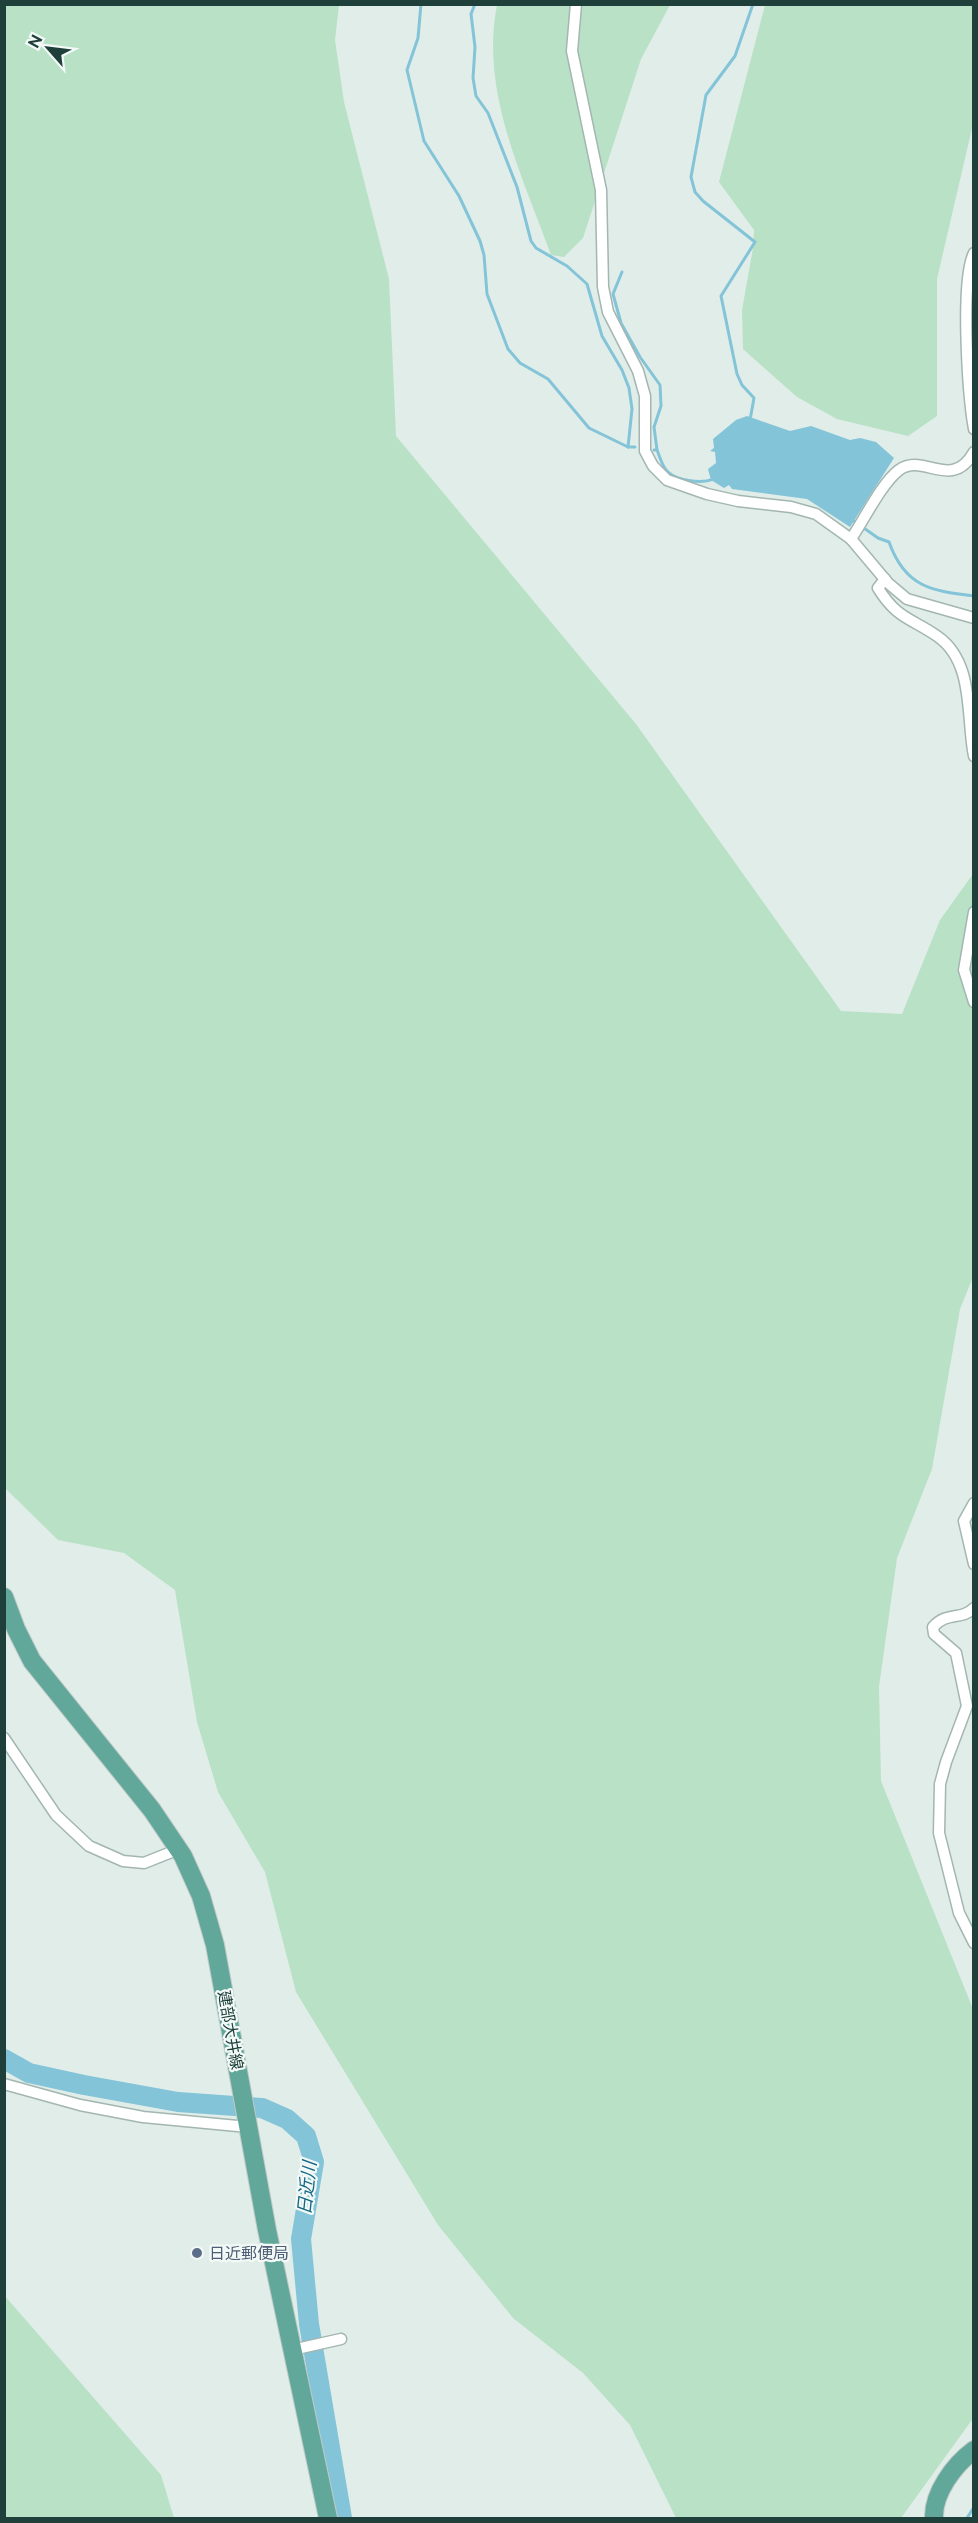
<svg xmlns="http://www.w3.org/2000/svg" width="978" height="2523" font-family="Raleway,'Noto Sans JP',sans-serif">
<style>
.green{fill:#b8e1c6}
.water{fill:#83c4d8}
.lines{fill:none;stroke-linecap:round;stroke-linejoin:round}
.stream{stroke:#83c4d8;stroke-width:3}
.river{stroke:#83c4d8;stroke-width:20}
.street-casing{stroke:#a3b6b1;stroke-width:13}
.primary-casing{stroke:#c0cac8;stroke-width:20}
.street{stroke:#fff;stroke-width:10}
.primary{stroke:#61a89b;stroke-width:18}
.service-dot{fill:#5c6f8a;stroke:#f2f9f6;stroke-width:2}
.labels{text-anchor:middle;stroke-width:4.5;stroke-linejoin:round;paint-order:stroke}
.street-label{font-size:16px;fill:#1f403a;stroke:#f2f9f6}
.service-label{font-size:16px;fill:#4e5e75;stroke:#f2f9f6;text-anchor:start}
.water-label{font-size:18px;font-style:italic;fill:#136783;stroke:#f2f9f6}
</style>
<rect width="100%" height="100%" fill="#e1ede9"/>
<g class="green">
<polygon points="4,5 339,5 335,40 344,102 389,279 396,436 636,724 841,1011 902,1014 940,920 973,874 973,1277 960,1309 932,1469 897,1558 879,1687 881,1781 973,2009 974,2417 901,2518 676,2518 630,2425 583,2373 513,2318 438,2225 296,1992 265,1872 218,1792 197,1722 175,1590 124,1553 58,1540 5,1488"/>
<path d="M497 5H670L641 59 583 238 564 257 551 255C522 175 480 91 497 5Z"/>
<polygon points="765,5 973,5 973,124 937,279 937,416 908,436 837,419 797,397 743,349 742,310 753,248 754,230 719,182"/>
<polygon points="4,2295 161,2475 174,2518 5,2518"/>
</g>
<polygon class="water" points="747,416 790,431 811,426 850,440 860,438 876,442 894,458 850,527 807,499 732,489 729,485 724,488 711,480 708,469 716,463 715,452 710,451 714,448 713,439 736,420"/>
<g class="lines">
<g class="stream">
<polyline points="421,4 418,38 407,70 424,141 459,196 480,241 484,255 487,294 508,349 520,363 548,379 589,428 628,447"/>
<polyline points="475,4 471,14 475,47 473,78 476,96 488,113 517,187 531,241 536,248 567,266 587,284 602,336 622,370 629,388 632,409 628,447 635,447"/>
<polyline points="622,272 613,294 621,323 640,357 660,385 661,406 654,427 657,450"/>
<polyline points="750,420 754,398 742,385 737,374 721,296 755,242 703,201 695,192 691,177 706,95 735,56 753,4"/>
<path d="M654 450H657C660 457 662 467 668 472 678 481 702 484 713 479"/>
<path d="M851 519 878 538 889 542C905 587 931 591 974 596"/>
<polyline points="967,2518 974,2507"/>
</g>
<polyline class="river" points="4,2059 29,2073 84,2085 178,2102 262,2108 287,2119 306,2136 314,2162 301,2239 309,2324 342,2518"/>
<defs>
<g id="street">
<polyline points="576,4 572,51 601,190 603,287 608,312 638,371 645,396 645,451 653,466 667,480 707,494 738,501 791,507 816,514 851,539 888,583 907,599 974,618"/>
<path d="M974 253C960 281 968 395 974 429"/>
<path d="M851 539C864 520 881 484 899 470 924 452 951 492 974 452"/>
<path d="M885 579 878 588C897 619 911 618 937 636 975 662 966 717 974 756"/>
<polyline points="974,912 964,970 974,1002"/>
<polyline points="974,1503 964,1521 974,1564"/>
<path d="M974 1608C961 1621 947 1611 933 1627L934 1634 956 1653 967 1706 946 1762 940 1784 939 1833 959 1913 974 1943"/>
<polyline points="4,1738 56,1815 89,1846 123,1861 144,1863 179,1849"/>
<polyline points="4,2084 80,2105 143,2117 248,2127"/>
<polyline points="292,2350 341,2339"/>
</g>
<g id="primary">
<polyline points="4,1597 16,1629 32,1661 152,1810 183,1856 201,1896 215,1945 267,2230 328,2518"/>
<path d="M934 2518C933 2493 954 2465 974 2450"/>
</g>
</defs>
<use href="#street" class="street-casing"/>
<use href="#primary" class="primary-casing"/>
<use href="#street" class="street"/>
<use href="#primary" class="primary"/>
</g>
<circle class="service-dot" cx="197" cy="2253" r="6"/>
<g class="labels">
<g class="street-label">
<text transform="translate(231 2030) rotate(80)" y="6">建部大井線</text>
</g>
<g class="service-label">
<text x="209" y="2259">日近郵便局</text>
</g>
<g class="water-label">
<text transform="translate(307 2188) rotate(-84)" y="6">日近川</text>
</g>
</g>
<rect width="978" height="2523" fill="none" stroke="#1f403a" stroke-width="12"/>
<g transform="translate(48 48) rotate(298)" stroke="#f2f9f6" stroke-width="4.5" paint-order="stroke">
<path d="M0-4.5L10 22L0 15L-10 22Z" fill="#1f403a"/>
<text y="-9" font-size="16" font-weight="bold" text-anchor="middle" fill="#1f403a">N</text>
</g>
</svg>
